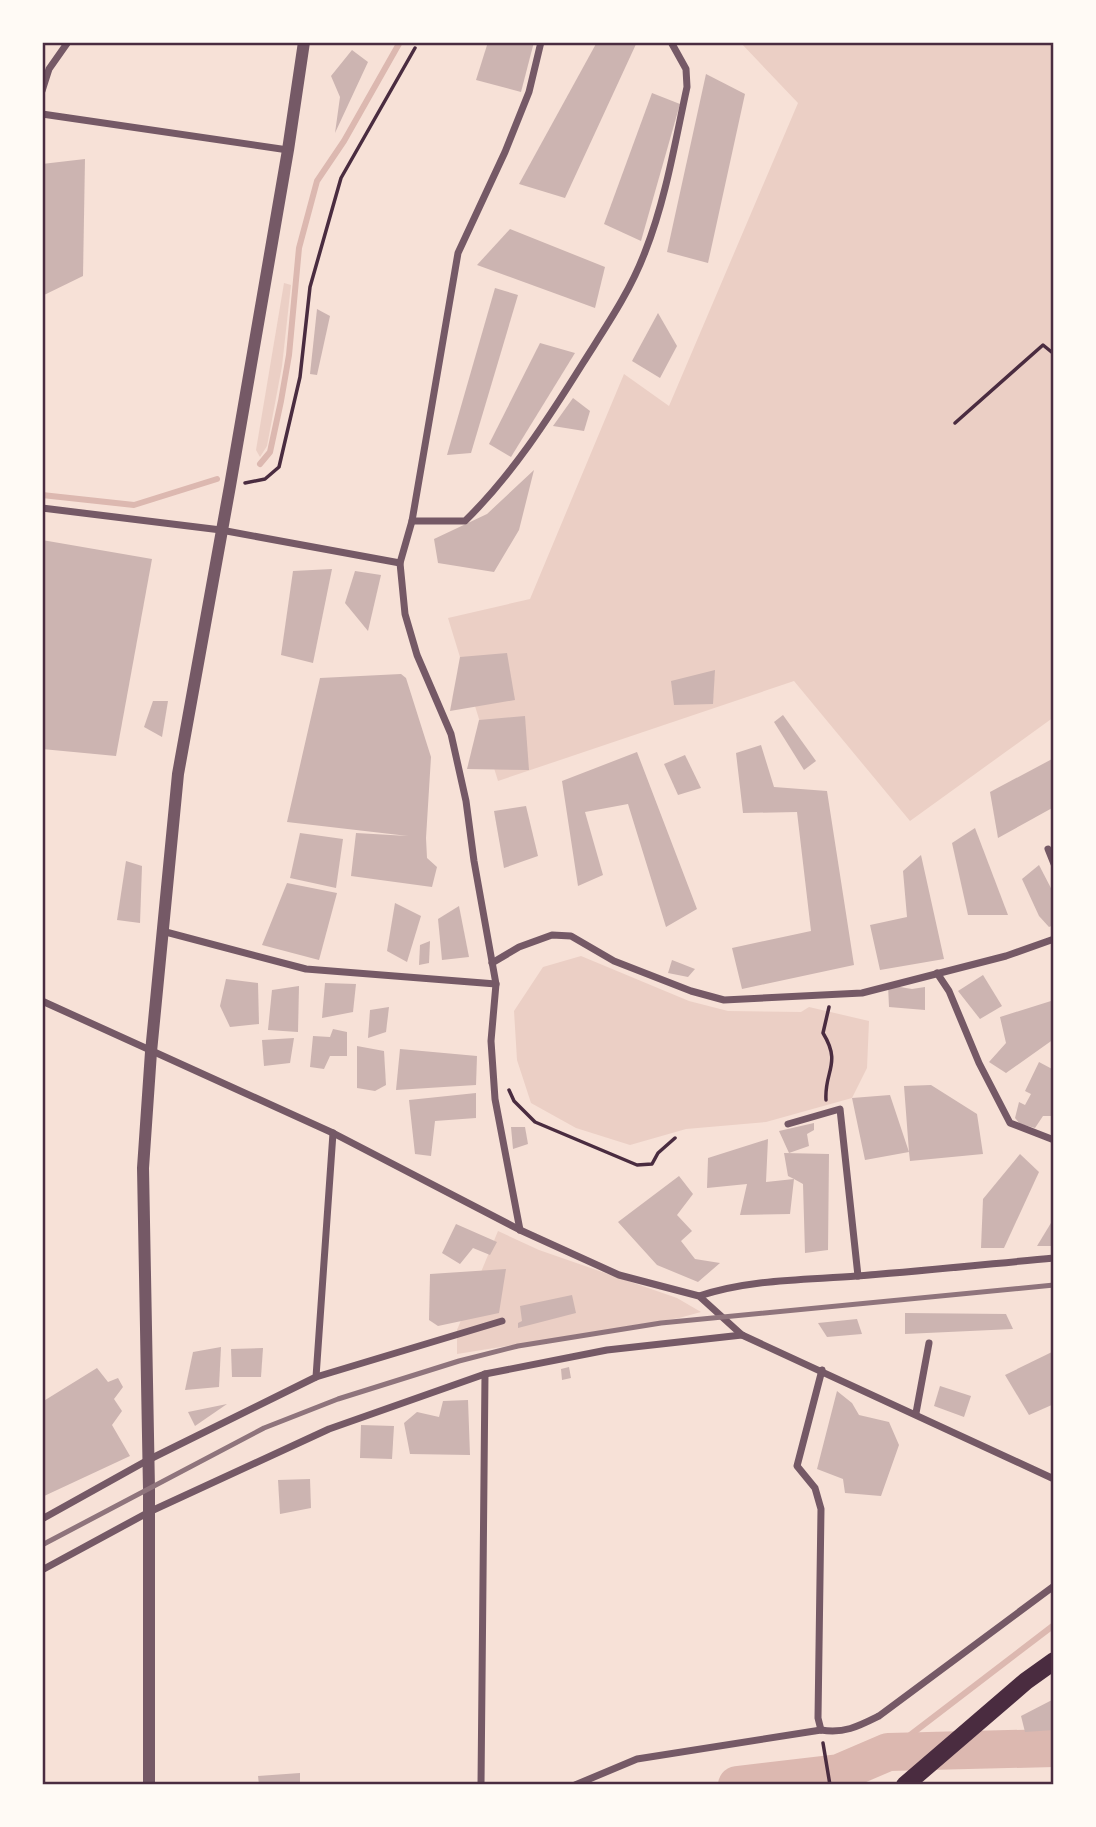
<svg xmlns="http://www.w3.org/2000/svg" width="1096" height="1827" font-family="Raleway,sans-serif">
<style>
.green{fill:#ebcfc5}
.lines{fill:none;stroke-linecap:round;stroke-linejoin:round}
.stream{stroke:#dcb8b0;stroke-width:6}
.river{stroke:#dcb8b0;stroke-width:38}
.building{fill:#ccb4b1}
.path{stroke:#4a2c40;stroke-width:3.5}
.minor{stroke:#755966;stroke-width:7}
.tertiary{stroke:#755966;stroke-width:12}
.primary{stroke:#4a2c40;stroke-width:18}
.rail{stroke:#8f747c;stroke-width:5}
.neatline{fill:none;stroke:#4a2c40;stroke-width:2.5}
</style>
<rect width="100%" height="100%" fill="#f7e1d7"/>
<g class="green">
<polygon points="740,42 1054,42 1054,717 910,821 794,681 498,781 448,618 530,599 624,374 669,406 798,103"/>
<polygon points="284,283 291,285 282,366 267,446 260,457 256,450"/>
<polygon points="581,956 689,1001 728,1011 801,1012 809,1007 869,1021 867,1068 852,1098 766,1122 686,1129 630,1145 576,1128 531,1103 517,1060 514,1011 543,967"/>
<polygon points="498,1231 539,1250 677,1298 701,1312 679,1318 457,1354 457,1330"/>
</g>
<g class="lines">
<g class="stream">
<polyline points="260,464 270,452 281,401 289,355 299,248 317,181 344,141 400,42"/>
<polyline points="42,495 134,505 217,479"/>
<polyline points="888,1752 1054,1625"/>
</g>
<polyline class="river" points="737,1785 839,1773 888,1752 1054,1748"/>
</g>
<g class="building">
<polygon points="488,42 534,42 521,92 476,80"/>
<polygon points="597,42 637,42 565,198 519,184"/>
<polygon points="352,50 368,62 335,133 340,97 331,76"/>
<polygon points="706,74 745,94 708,263 667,252"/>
<polygon points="652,93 680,104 641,241 604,224"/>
<polygon points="85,159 83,276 42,296 42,164"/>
<polygon points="510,229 605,267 595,308 477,265"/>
<polygon points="495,288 518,295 471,453 447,455"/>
<polygon points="317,309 330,316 317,375 310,374"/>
<polygon points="658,313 677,346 660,378 632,361"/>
<polygon points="540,343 575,353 511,457 489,444"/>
<polygon points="573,398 590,411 584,431 553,426"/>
<polygon points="534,470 519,530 494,572 438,563 434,539 487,514"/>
<polygon points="42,540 152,559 116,756 42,749"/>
<polygon points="332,569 313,663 281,655 293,571"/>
<polygon points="355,571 381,575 368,631 345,603"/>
<polygon points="507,653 515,700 450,711 460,657"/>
<polygon points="715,670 713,704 674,705 671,681"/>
<polygon points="401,674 406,678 431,757 426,838 427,858 437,867 432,887 351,876 356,833 408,836 287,822 320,678"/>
<polygon points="153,701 168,701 162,737 144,727"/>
<polygon points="783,715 816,761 804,770 774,722"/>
<polygon points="525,716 529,770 467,769 479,720"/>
<polygon points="761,745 774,787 827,791 854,965 742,989 732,948 811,931 797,812 743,813 736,753"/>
<polygon points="637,752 697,909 666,927 628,804 585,812 603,875 578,886 562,781"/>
<polygon points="685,755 701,788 678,795 664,764"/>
<polygon points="1054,758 1054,807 998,838 990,792"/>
<polygon points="526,806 538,856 504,868 494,811"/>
<polygon points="975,828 1008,915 968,915 952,843"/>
<polygon points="300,833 343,839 336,888 290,878"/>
<polygon points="921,855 944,959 880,970 870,925 907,917 903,871"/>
<polygon points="126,861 142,866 140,923 117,920"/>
<polygon points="1039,865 1054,894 1054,925 1049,927 1039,916 1022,879"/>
<polygon points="287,883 337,893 319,960 262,945"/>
<polygon points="395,903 421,916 407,962 387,951"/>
<polygon points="459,906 469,957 442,960 438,919"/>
<polygon points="430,941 429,963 419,965 420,945"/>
<polygon points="672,960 695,969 688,977 668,973"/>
<polygon points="983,975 1002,1006 980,1019 958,991"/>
<polygon points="226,979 258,983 259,1024 230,1027 220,1006"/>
<polygon points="325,983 356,984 353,1012 322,1018"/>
<polygon points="888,985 912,989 925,987 925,1010 889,1007"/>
<polygon points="299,986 298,1032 268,1030 272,990"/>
<polygon points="1051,1001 1054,1005 1054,1039 1006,1073 989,1062 1006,1043 1000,1017"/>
<polygon points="389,1007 386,1032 368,1038 370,1010"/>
<polygon points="333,1029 347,1032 347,1056 330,1056 324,1069 310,1067 313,1036 330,1037"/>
<polygon points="294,1038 290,1063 264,1066 262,1040"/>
<polygon points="357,1046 384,1051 386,1085 375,1091 357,1088"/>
<polygon points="400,1049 477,1056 476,1085 396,1090"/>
<polygon points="1039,1062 1054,1070 1054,1111 1051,1116 1043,1116 1035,1128 1020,1124 1015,1118 1019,1102 1025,1105 1031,1094 1025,1091"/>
<polygon points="931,1085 977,1114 983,1154 910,1161 909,1152 865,1160 852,1098 890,1095 909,1152 904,1086"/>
<polygon points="476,1093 476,1118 435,1121 431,1156 415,1154 409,1100"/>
<polygon points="814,1123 814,1130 807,1134 809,1146 789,1153 779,1131"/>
<polygon points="511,1127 525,1127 528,1144 513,1149"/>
<polygon points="768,1139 766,1182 794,1179 788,1176 784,1153 829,1154 828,1250 805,1253 803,1184 794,1179 790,1214 740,1215 747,1184 707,1188 708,1158"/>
<polygon points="1020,1154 1039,1172 1004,1248 981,1248 983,1199"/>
<polygon points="679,1176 693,1194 677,1215 692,1231 681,1241 695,1259 720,1263 698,1282 657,1265 618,1222"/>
<polygon points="1054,1218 1054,1246 1037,1246"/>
<polygon points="456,1224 497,1242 490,1255 473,1248 460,1264 442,1253"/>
<polygon points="506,1269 499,1313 438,1326 429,1320 430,1274"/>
<polygon points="572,1295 576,1313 518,1328 518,1323 522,1321 520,1306"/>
<polygon points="905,1313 1006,1314 1013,1329 905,1334"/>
<polygon points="857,1319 862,1334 827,1337 818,1323"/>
<polygon points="221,1347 219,1387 185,1390 193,1352"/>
<polygon points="263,1348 261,1377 232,1377 231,1349"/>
<polygon points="1054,1351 1054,1404 1029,1415 1005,1375"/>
<polygon points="569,1367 571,1378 562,1380 561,1369"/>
<polygon points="97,1368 108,1382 118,1378 123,1387 114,1399 122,1411 112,1425 130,1456 42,1497 42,1402"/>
<polygon points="940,1386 971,1396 964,1417 934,1406"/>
<polygon points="837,1391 852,1403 859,1415 889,1422 899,1445 881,1496 845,1493 843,1479 817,1469"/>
<polygon points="468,1400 470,1455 410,1454 404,1423 417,1412 439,1417 443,1401"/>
<polygon points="227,1404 195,1426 188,1412"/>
<polygon points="361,1425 394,1426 392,1459 360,1458"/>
<polygon points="310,1479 311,1508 280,1514 278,1480"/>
<polygon points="1052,1700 1054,1730 1025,1732 1021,1716"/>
<polygon points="300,1773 300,1785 259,1785 258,1776"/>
</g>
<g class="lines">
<g class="path">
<polyline points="955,423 1043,345 1054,354"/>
<polyline points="245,483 265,479 279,467 300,377 310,287 341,178 415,48"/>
<polyline points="509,1090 514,1101 535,1122 637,1165 652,1164 658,1153 675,1138"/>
<path d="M826 1100C824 1071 842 1064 823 1033L829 1007"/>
<polyline points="823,1743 830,1785"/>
</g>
<g class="minor">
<polyline points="42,91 49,69 68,42"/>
<polyline points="42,114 288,150"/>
<polyline points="42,508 221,530 400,563"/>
<path d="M412 521H465C512 475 548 419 583 363 605 328 630 292 645 252 666 199 675 142 687 87L686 69 671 42"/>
<polyline points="1048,849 1054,864"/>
<polyline points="162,931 306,969 496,984"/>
<polyline points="492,963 519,947 552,935 571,936 614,961 691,991 724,1000 862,993 1006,956 1054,939"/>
<polyline points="937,973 949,991 979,1063 1010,1123 1054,1140"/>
<polyline points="42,1001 333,1133 520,1230 619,1275 699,1296 742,1335 1054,1479"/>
<polyline points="788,1124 840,1109 858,1276"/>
<polyline points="520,1230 495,1099 491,1041 496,984 474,861 466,801 451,734 417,655 405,614 400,563 412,521 458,253 505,152 529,92 541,42"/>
<path d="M699 1296C750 1279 804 1280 857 1276 923 1271 989 1264 1054 1258"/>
<polyline points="316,1377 502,1321"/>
<polyline points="916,1413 929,1343"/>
<polyline points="42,1519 148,1460 316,1377 333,1133"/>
<polyline points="42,1570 149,1512 329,1429 485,1374 607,1350 742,1335"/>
<polyline points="821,1730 818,1718 821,1509 815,1488 797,1466 822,1370"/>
<polyline points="481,1785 485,1374"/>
<path d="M575 1785 637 1759 821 1730C844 1734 859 1726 879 1716L1054 1586"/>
</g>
<polyline class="tertiary" points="149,1785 149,1489 143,1168 151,1052 178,774 230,486 288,150 304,42"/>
<polyline class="primary" points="905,1785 1026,1681 1054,1661"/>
<polyline class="rail" points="42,1545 264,1428 338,1399 459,1361 518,1346 661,1323 1054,1285"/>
</g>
<rect width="1096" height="1827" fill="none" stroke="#fffaf5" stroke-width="88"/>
<rect x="44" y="44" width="1008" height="1739" class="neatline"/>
</svg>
